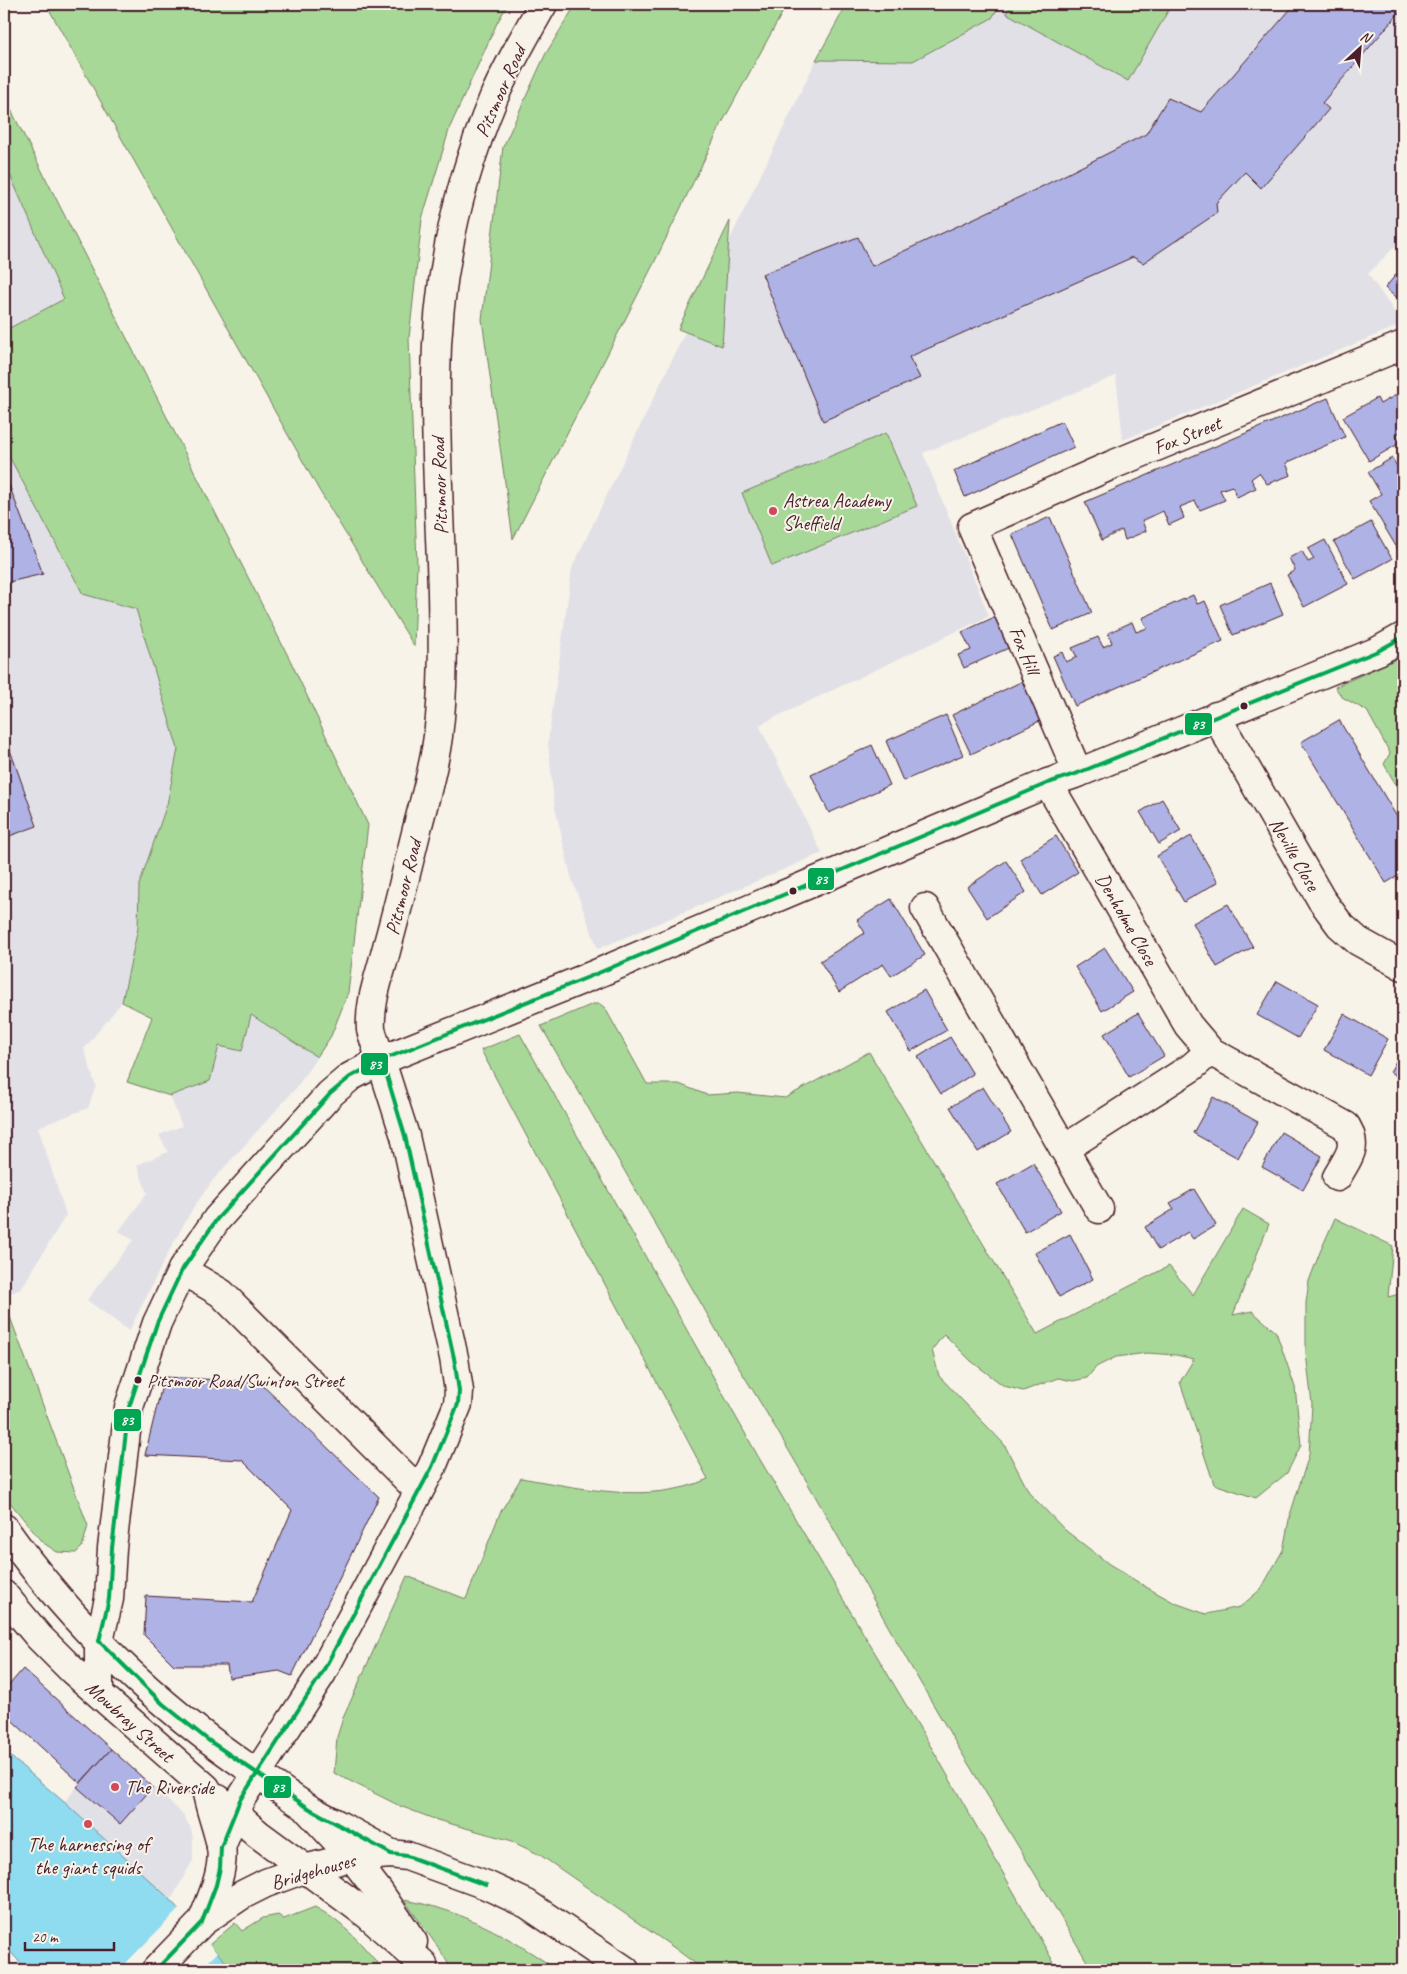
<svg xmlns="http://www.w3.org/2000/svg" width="1407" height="1974" font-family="Caveat,sans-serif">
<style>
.built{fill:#e1e0e7}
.green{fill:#a7d898;stroke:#787c62}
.water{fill:#8fdbef;stroke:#7390a1}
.pier{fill:#f7f3e8}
.building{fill:#aeb2e4;stroke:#4a1f2b}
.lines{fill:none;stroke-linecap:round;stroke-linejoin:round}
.minor-casing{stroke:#4a1f2b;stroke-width:31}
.tertiary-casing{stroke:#4a1f2b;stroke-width:31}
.secondary-casing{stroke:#4a1f2b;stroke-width:31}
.trunk-casing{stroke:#4a1f2b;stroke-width:31}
.minor{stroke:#f7f3e8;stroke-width:28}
.tertiary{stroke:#f7f3e8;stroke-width:28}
.secondary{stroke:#f7f3e8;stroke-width:28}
.trunk{stroke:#f7f3e8;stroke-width:28}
.bus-1-casing{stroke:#f7f3e8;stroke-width:8}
.bus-1{stroke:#00a651;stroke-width:4}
.poi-dot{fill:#d1495b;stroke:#f7f3e8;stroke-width:2}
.bus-dot{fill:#4a1f2b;stroke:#f7f3e8;stroke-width:2}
.labels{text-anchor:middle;stroke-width:4;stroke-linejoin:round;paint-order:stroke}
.bus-label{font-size:19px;fill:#4a1f2b;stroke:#f7f3e8;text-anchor:start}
.street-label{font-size:20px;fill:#4a1f2b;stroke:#f7f3e8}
.poi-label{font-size:20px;fill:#4a1f2b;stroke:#f7f3e8;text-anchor:start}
.line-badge{stroke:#f7f3e8;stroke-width:2}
.badge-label{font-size:14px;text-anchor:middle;font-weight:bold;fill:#fff}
</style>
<rect width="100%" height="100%" fill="#f7f3e8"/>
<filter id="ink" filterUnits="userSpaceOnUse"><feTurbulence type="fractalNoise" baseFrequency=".02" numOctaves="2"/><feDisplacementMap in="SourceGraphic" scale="10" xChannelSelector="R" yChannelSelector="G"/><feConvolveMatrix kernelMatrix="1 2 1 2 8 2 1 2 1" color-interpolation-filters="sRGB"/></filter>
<g filter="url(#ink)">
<g class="built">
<polygon points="1000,4 1403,4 1403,238 1368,274 1403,324 1123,440 1116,376 923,453 989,616 759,725 822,853 598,949 571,877 554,803 548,742 572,568 816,60 913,61 992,18"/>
<polygon points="4,161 64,299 4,331"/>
<polygon points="4,447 83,594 136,609 178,749 165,808 139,885 138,928 122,1002 84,1049 96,1086 88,1108 38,1127 66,1215 21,1289 4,1296"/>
<polygon points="250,1015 317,1057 296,1088 213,1180 193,1208 169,1251 129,1331 87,1300 133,1240 119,1231 147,1193 137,1165 168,1152 159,1135 182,1126 170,1096 210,1081 219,1045"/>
<polygon points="111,1749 183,1814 191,1829 193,1838 193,1860 171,1900 64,1802"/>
</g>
<g class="green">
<polygon points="46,4 508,4 497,23 450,127 422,219 409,338 417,565 414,646 319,490"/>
<polygon points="576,4 787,4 722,123 655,261 513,539 482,319 503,147 545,55"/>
<polygon points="847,4 1000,4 992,18 913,61 816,60"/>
<polygon points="1012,4 1172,4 1128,81 1006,13"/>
<polygon points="4,96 291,662 368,825 348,993 331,1036 317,1057 251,1015 242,1051 219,1046 210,1081 170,1096 127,1082 152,1017 122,1002 138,928 139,885 167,804 178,749 136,609 83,594 4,447 4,331 64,299 4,161"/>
<polygon points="730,221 722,346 678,329"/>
<polygon points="886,433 917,506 772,566 742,493"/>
<polygon points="1403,656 1403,797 1384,764 1390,753 1367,711 1342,697 1335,687"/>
<path d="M593 1004H600L605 1008 647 1084H679L707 1095 738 1093 785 1098 869 1052 1037 1334 1169 1266 1193 1295 1243 1209 1269 1224 1233 1315 1252 1311 1276 1332 1295 1387 1301 1445 1287 1473 1256 1498 1214 1484 1180 1382 1194 1359 1176 1355 1147 1353 1116 1357 1096 1367 1087 1378 1073 1381 1058 1378 1023 1391 1004 1386 971 1361 944 1334 932 1350 939 1376 1004 1444 1030 1494 1065 1530 1109 1564 1146 1587 1175 1603 1206 1614 1240 1607 1261 1589 1283 1550 1290 1515 1309 1455 1312 1404 1306 1353V1303L1309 1281 1320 1252 1335 1218 1393 1246 1388 1297 1403 1293V1970H1092C1033 1868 969 1768 910 1665 851 1561 794 1454 729 1352L541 1026Z"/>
<path d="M520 1034 759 1458 940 1762 1058 1970H704L673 1947 540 1855 509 1840 437 1820 400 1806 334 1773 337 1737 343 1718 407 1576 466 1599 500 1513 521 1478C581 1488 649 1505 708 1479L481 1050Z"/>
<polygon points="4,1301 88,1526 82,1547 76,1553 57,1552 42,1542 4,1495"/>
<path d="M404 1900C463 1910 508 1936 557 1970H452L440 1950Z"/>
<path d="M315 1907C343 1922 364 1946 383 1970H200L216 1953 209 1945 235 1923 242 1931 263 1918 278 1915 284 1919Z"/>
</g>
<polygon class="water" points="4,1751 64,1802 171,1900 195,1930 234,1970 27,1970 4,1945"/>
<polygon class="pier" points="179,1909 217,1953 200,1970 119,1970"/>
<g class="building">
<polygon points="1295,4 1403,4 1403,8 1322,103 1329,109 1261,188 1245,172 1216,203 1217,213 1143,263 1133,257 909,357 920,378 823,421 762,274 858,237 872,266 1041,187 1146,134 1168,98 1201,112"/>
<polygon points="1403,266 1403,304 1385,288"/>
<polygon points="1403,391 1403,430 1396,435 1400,443 1369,461 1343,417 1377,398 1380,404"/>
<polygon points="1328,398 1345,437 1286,463 1291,475 1267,484 1259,473 1251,479 1256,488 1237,497 1232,486 1220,490 1225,500 1200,510 1195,501 1180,507 1184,518 1169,525 1163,511 1142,521 1146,531 1125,540 1122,530 1102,540 1085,502"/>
<polygon points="1062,421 1074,447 965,497 954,471"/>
<polygon points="1392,458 1403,476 1403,558 1369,501 1381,494 1368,472"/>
<polygon points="4,472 43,574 9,582 9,594 4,595"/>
<polygon points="1050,517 1092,613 1053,630 1012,534"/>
<polygon points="1371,522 1392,559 1355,579 1334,542"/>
<polygon points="1325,540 1348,584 1304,607 1287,575 1295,570 1289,558 1302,551 1308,562 1314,559 1308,549"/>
<polygon points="1270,583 1283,614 1233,635 1220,605"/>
<polygon points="1193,595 1197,604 1205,601 1223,641 1075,706 1053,656 1062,652 1066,662 1077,657 1072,648 1098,637 1103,647 1112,643 1108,633 1132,622 1136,632 1147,628 1142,618"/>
<polygon points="999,615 1013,646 964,668 958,655 971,650 962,632"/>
<polygon points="1031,677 1050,716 971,754 952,715"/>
<polygon points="946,715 963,755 903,781 886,741"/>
<polygon points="1339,720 1403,827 1403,873 1386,883 1301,742"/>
<polygon points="4,733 37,826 4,838"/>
<polygon points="872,745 890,785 829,813 811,774"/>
<polygon points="1162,799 1181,831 1159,844 1140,812"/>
<polygon points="1056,836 1078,872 1042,895 1020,859"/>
<polygon points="1191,836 1218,882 1184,902 1157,856"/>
<polygon points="1006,861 1026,892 987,918 967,887"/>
<polygon points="891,899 925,955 891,976 883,964 839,992 820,961 865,933 857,920"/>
<polygon points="1228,904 1253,947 1217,967 1193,923"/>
<polygon points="1105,948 1133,992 1102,1011 1075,967"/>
<polygon points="1277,981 1318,1004 1298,1038 1257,1015"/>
<polygon points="924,990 947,1030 911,1051 888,1012"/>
<polygon points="1138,1013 1164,1056 1129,1077 1104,1034"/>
<polygon points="1344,1014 1388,1039 1368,1075 1324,1050"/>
<polygon points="950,1037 973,1074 941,1094 918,1057"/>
<polygon points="1402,1050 1403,1051 1403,1080 1390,1072"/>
<polygon points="983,1087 1011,1132 978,1152 950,1107"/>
<polygon points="1213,1097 1258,1122 1238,1158 1193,1133"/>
<polygon points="1281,1132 1322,1156 1303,1190 1262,1167"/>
<polygon points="1033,1163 1061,1211 1025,1232 997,1184"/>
<polygon points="1194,1189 1216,1225 1193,1239 1188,1232 1158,1250 1145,1227 1174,1209 1170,1203"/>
<polygon points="1070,1234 1093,1279 1059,1297 1035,1253"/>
<polygon points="164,1377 259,1382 379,1497 292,1676 279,1671 229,1678 227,1665 174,1665 144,1635 146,1596 252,1602 292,1510 242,1460 145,1455"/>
<polygon points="23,1669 111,1749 80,1783 4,1713 4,1691"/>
<polygon points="111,1749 153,1787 120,1824 77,1787"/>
</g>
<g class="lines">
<defs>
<g id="minor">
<polyline points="1216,716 1321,899 1340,925 1358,941 1403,966"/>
<polyline points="1078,773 972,527 1112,465 1403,345"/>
<path d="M1048 783 1188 1025 1210 1051 1346 1126C1359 1148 1348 1157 1337 1177"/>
<polyline points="925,908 1064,1149 1192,1067 1210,1051"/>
<polyline points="382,1060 596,974 1048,783 1078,773 1378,651 1403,637"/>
<polyline points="1064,1149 1099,1209"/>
<polyline points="182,1270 221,1293 419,1491"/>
<polyline points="218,1799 258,1834 368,1915 423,1964"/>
<polyline points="309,1811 352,1857 379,1892 413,1942"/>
</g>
<g id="tertiary">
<polyline points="99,1693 99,1641 109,1599 112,1548 129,1407 157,1323 182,1270 217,1219 330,1094 350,1077 382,1060"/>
<path d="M221 1847 240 1800 322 1673 432 1467 458 1404 459 1391 454 1358 405 1136 371 1030C369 1001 380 975 387 947 398 908 407 869 417 829 425 798 434 768 438 736 444 689 443 641 442 593 440 521 435 448 436 376 437 281 457 185 494 97 508 65 526 34 543 4"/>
</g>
<g id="secondary">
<path d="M4 1528C76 1630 169 1717 274 1785 286 1793 299 1803 311 1810 338 1825 365 1839 391 1854"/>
<path d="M4 1595 39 1637 72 1670 206 1788C209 1808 217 1826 221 1846 225 1871 211 1899 202 1922"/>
</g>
<polyline id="trunk" points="156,1970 202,1922 242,1895 266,1883 304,1869 352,1857 391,1854 407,1856 486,1885 527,1904 625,1970"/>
</defs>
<use href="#minor" class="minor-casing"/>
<use href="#tertiary" class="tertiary-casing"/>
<use href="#secondary" class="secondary-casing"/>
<use href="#trunk" class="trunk-casing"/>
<use href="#minor" class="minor"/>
<use href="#tertiary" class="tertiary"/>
<use href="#secondary" class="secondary"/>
<use href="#trunk" class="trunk"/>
<defs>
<g id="bus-1">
<polyline points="99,1641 109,1599 112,1548 129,1407 157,1323 182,1270 217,1219 330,1094 350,1077 382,1060 596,974 1048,783 1078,773 1378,651 1403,637"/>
<polyline points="99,1641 163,1704 208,1740 310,1809 391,1854 407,1856 486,1885"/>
<polyline points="156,1970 202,1922 216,1885 220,1868 221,1847 240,1800 322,1673 432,1467 458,1404 459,1391 454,1358 405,1136 382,1060"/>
</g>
</defs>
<use href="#bus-1" class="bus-1-casing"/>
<use href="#bus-1" class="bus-1"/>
</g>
</g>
<g class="poi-dot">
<circle cx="773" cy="511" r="5"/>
<circle cx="115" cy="1787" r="5"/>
<circle cx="88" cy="1824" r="5"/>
</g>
<g class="bus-dot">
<circle cx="1244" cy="706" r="4.5"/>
<circle cx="793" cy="891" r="4.5"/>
<circle cx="138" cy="1380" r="4.5"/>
</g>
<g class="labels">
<g class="bus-label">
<text x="147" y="1387">Pitsmoor Road/Swinton Street</text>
</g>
<g class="street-label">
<text transform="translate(500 91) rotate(-66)" y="7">Pitsmoor Road</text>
<text transform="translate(1187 435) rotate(-22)" y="7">Fox Street</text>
<text transform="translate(439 486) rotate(-92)" y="7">Pitsmoor Road</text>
<text transform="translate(1025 650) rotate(67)" y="7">Fox Hill</text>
<text transform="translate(1295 854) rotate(60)" y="7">Neville Close</text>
<text transform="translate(403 887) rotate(-76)" y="7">Pitsmoor Road</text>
<text transform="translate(1127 919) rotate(60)" y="7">Denholme Close</text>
<text transform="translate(130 1721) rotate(42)" y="7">Mowbray Street</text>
<text transform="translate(313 1871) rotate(-16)" y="7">Bridgehouses</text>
</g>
<g class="poi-label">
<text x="783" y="507">Astrea Academy<tspan x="783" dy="23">Sheffield</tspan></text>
<text x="125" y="1794">The Riverside</text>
<text x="88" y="1851" text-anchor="middle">The harnessing of<tspan x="88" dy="23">the giant squids</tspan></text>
</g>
</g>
<g class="line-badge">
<rect x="1184" y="712" width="29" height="24" rx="5" fill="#00a651"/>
<rect x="807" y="867" width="28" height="24" rx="5" fill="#00a651"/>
<rect x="360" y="1052" width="29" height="24" rx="5" fill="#00a651"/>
<rect x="113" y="1408" width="29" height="24" rx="5" fill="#00a651"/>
<rect x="263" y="1775" width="29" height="24" rx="5" fill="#00a651"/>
</g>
<g class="badge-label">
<text x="1198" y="729">83</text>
<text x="821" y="884">83</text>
<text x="375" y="1069">83</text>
<text x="127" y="1425">83</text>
<text x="278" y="1792">83</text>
</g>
<rect width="1407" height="1974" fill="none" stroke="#f7f3e8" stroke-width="20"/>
<rect x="10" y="10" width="1387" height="1954" fill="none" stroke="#4a1f2b" stroke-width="2" filter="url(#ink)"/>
<g transform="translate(1360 48) rotate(26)" stroke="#f7f3e8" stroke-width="4" paint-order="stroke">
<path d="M0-4L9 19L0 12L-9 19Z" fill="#4a1f2b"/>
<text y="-8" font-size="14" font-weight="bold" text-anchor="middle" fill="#4a1f2b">N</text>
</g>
<path d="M25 1942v8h89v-8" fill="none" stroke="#4a1f2b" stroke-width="2.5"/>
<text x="32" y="1942" font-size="15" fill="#4a1f2b" stroke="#f7f3e8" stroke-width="4" paint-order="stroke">20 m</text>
</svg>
